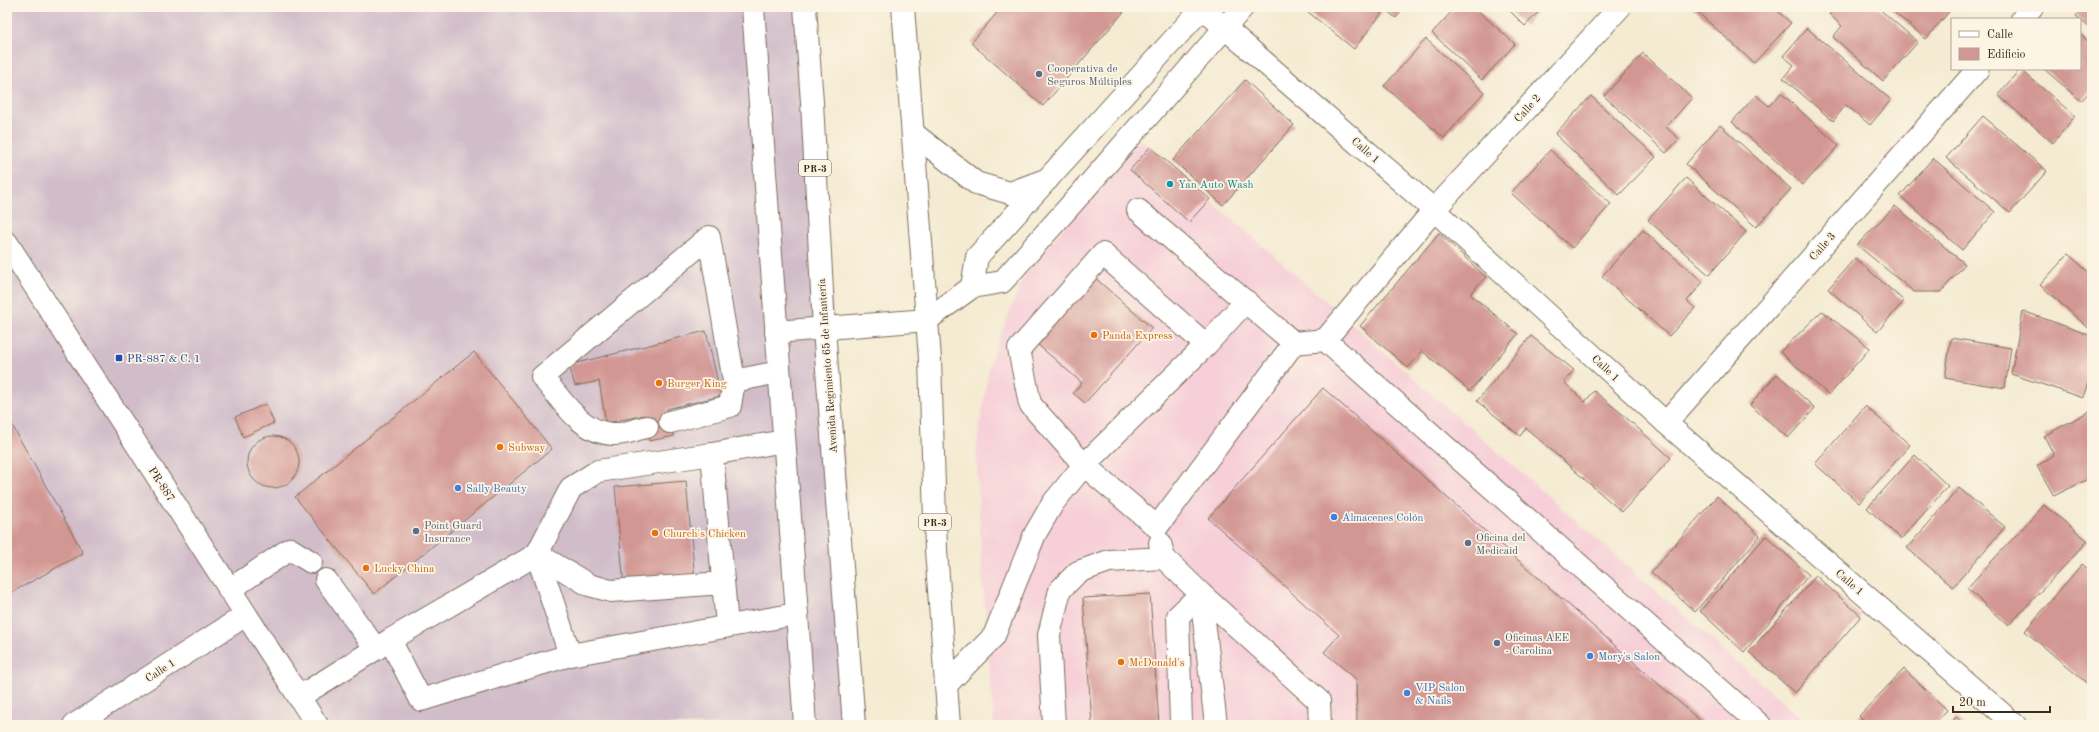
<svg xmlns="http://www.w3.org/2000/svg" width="2099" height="732" font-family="'Old Standard TT',serif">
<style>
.built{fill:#f6cfd8}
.industrial{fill:#d1bdca}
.building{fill:#d29693}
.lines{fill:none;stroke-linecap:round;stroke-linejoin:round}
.minor-casing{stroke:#7c6e5d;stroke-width:24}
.major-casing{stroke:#7c6e5d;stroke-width:24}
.minor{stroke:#fff;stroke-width:22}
.major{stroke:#fff;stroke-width:22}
.service-dot{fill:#5c6f8a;stroke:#fcf5e5;stroke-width:1.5}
.culture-dot{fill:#0f9aa8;stroke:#fcf5e5;stroke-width:1.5}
.food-dot{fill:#e8710a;stroke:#fcf5e5;stroke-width:1.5}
.transit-dot{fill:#1a4fb4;stroke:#fcf5e5;stroke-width:1.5}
.shop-dot{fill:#3f7fe0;stroke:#fcf5e5;stroke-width:1.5}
.labels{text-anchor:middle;stroke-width:3.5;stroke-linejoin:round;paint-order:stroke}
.shield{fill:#fcf5e5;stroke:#75675a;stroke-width:1}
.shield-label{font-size:10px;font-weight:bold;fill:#3b2a1e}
.service-label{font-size:11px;fill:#4e5e75;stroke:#fcf5e5;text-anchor:start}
.street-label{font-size:11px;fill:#3b2a1e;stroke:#fcf5e5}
.culture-label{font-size:11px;fill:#0d838f;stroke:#fcf5e5;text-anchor:start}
.food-label{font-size:11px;fill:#c56008;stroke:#fcf5e5;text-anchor:start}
.transit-label{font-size:11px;fill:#164399;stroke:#fcf5e5;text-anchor:start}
.shop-label{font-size:11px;fill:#366cbe;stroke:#fcf5e5;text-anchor:start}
</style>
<rect width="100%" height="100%" fill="#fcf5e5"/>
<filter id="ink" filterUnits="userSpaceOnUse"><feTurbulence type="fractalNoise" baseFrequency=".025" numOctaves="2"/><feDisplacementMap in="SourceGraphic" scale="8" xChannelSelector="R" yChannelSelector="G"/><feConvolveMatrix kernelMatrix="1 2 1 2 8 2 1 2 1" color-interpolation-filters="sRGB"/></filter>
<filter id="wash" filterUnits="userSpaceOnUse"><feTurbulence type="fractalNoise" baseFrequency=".012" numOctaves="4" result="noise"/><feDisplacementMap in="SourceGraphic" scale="16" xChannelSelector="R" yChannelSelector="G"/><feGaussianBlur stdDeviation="0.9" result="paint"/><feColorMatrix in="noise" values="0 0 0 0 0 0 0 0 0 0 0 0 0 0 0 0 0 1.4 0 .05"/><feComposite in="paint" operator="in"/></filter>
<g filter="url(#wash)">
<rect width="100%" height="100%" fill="#f4ebd2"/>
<polygon class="built" points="1141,139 1150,147 1809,725 994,725 983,589 976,450 990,362 1024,276 1088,198"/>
<polygon class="industrial" points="7,7 810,7 864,725 7,725"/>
<g id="blocks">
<g class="building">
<polygon points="1002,7 1128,7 1043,106 971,43"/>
<polygon points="1302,7 1376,7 1382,13 1354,49"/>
<polygon points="1382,7 1405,7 1396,18"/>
<polygon points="1456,7 1474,7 1515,44 1482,80 1432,33"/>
<polygon points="1506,7 1543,7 1525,26"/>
<polygon points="1692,7 1773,7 1791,23 1754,63"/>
<polygon points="1835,7 1877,7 1918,42 1883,81 1833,37 1842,26 1829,14"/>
<polygon points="1888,7 1953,7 1926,39"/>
<polygon points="2084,7 2092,7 2092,30 2076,16"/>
<polygon points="1807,28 1891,100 1870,125 1846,105 1833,121 1783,78 1794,65 1783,56"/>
<polygon points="2080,34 2092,45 2092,89 2081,101 2044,69 2080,69"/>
<polygon points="1426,39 1484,92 1444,138 1384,86"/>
<polygon points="1643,53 1692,98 1666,127 1679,139 1666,153 1604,96"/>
<polygon points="2020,69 2075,116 2053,143 1998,95"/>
<polygon points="1245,80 1294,125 1223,205 1173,160"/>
<polygon points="1781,93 1839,146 1803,185 1732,122 1756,95 1769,106"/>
<polygon points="1591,96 1656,157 1619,195 1555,134"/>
<polygon points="1983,116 2047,171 2010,213 1946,158"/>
<polygon points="1720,125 1791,189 1756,227 1686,164"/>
<polygon points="1150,147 1210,199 1189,222 1130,170"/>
<polygon points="1550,150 1611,204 1572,248 1511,193"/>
<polygon points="1933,158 1995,212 1962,250 1900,196"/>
<polygon points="1686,178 1746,232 1709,275 1648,220"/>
<polygon points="1895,206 1965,264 1941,292 1914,292 1857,245"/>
<polygon points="1643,230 1703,282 1687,301 1695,308 1669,336 1602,276"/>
<polygon points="1439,233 1486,277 1470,294 1518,334 1470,391 1422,351 1408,368 1360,326"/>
<polygon points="2068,254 2092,275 2092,331 2040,285"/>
<polygon points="1855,258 1904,301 1877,332 1828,289"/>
<polygon points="1094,277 1152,328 1085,403 1073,393 1082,383 1036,343"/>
<polygon points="1822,311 1870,348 1829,395 1780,352"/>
<polygon points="2023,311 2092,336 2092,370 2083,398 2011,374"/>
<polygon points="706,331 721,396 667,409 674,436 649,441 645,415 606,423 599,381 575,386 569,365"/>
<polygon points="1531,336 1574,370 1564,382 1585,402 1594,391 1621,413 1671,458 1622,512 1526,428 1520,436 1477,401"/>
<polygon points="1951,338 2011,348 2005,388 1945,378"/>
<polygon points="474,352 552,449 374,594 295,497"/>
<polygon points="1777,374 1815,408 1788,438 1750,405"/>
<polygon points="1323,388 1705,725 1357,725 1356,679 1324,652 1339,635 1208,518"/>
<polygon points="266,404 274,423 243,437 235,417"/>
<polygon points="1865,406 1910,445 1859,503 1815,464"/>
<polygon points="2092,410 2092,477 2054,496 2037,466 2054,455 2044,436"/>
<polygon points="7,416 83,553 7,595"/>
<circle cx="273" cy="462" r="26"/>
<polygon points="1915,455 1948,486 1901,539 1867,508"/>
<polygon points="686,481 695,580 624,586 615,487"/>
<polygon points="1959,488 2005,527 1953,587 1907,548"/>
<polygon points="1717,496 1760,536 1695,612 1651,572"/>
<polygon points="2044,505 2088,541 2008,626 1967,588"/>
<polygon points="1766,536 1809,575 1744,652 1700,611"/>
<polygon points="2082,564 2092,572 2092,684 2090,686 2025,631"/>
<polygon points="1816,576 1861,616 1795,693 1749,652"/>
<polygon points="1150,594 1159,725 1092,725 1083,598"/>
<polygon points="1904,669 1947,710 1933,725 1869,725 1859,716"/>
<polygon points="1956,717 1966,725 1950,725"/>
</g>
</g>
</g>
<g filter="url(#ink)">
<use href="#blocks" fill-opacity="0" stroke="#7c6e5d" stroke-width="1"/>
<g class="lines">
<defs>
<g id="minor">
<polyline points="1201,7 1434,210 1666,423 2015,725"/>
<polyline points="2022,19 2032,7"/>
<polyline points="1138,210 1294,343"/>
<polyline points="7,243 317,725"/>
<polyline points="972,287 977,257 1203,7"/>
<polyline points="776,332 927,320 972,287 1002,282 1077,198 1243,7"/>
<polyline points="1325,340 1760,725"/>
<polyline points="1206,345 1103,254 1019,349 1030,404 1084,465 1206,345 1246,301"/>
<polyline points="670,422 730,406 734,381"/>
<polyline points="1666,423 1978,69"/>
<path d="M647 427C636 429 623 435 613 434 580 433 561 398 542 377L709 237 734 381 779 372"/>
<polyline points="712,454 784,441"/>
<polyline points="1160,543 1164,558 1201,594 1216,725"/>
<polyline points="326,580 376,649"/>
<polyline points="723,583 611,591 589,585 537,554 571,488 598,471 712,454 727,626"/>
<polyline points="229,590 290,549 311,562"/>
<polyline points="570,655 796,614"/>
<polyline points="946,685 994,636 1035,534 1053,503 1084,465 1157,527 1294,343 1325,340 1434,210 1620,7"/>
<polyline points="299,697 390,640 421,700 570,655 537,554 390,640"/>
<polyline points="74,725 246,615"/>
<polyline points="1054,725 1049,635 1060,590 1078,572 1109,561 1164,558"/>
<polyline points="1181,725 1178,616 1201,594 1319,701 1320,725"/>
</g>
<g id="major">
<polyline points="753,7 805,725"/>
<polyline points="805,7 812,102 824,329 854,725"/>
<polyline points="903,7 930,359 936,550 949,725"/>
<polyline points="913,133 976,183 1010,193 1048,179"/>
</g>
</defs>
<use href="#minor" class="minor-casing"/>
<use href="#major" class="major-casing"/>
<use href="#minor" class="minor"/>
<use href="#major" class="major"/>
</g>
</g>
<g class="service-dot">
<circle cx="1039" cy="74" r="4"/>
<circle cx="416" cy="531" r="4"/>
<circle cx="1468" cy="543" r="4"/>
<circle cx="1497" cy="643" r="4"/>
</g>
<circle class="culture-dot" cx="1170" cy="184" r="4"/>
<g class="food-dot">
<circle cx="1094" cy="335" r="4"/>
<circle cx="659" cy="383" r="4"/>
<circle cx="500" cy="447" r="4"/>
<circle cx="655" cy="533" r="4"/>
<circle cx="366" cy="568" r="4"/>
<circle cx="1121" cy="662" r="4"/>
</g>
<rect class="transit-dot" x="115" y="354" width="8" height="8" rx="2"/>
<g class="shop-dot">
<circle cx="458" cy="488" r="4"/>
<circle cx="1334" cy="517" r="4"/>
<circle cx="1590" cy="656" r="4"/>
<circle cx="1407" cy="693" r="4"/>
</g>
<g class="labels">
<g class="shield">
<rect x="799" y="160" width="32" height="16" rx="3"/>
<rect x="919" y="514" width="32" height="16" rx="3"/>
</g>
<g class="shield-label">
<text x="815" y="172">PR-3</text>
<text x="935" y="526">PR-3</text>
</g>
<g class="service-label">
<text x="1047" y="72">Cooperativa de<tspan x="1047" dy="13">Seguros Múltiples</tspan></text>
<text x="424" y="529">Point Guard<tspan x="424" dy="13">Insurance</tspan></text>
<text x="1476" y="541">Oficina del<tspan x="1476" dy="13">Medicaid</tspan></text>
<text x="1505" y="641">Oficinas AEE<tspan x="1505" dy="13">- Carolina</tspan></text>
</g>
<g class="street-label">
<text transform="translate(1527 108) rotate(-48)" y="4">Calle 2</text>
<text transform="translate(1366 150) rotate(41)" y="4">Calle 1</text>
<text transform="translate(1822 246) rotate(-49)" y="4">Calle 3</text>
<text transform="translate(827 366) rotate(-94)" y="4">Avenida Regimiento 65 de Infantería</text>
<text transform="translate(1606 368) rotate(43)" y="4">Calle 1</text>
<text transform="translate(162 484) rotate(57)" y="4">PR-887</text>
<text transform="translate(1850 582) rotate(41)" y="4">Calle 1</text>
<text transform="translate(160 670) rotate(-33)" y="4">Calle 1</text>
</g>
<g class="culture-label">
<text x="1178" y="188">Yan Auto Wash</text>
</g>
<g class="food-label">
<text x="1102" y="339">Panda Express</text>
<text x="667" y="387">Burger King</text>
<text x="508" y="451">Subway</text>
<text x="663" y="537">Church's Chicken</text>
<text x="374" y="572">Lucky China</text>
<text x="1129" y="666">McDonald's</text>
</g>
<g class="transit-label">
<text x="127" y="362">PR-887 &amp; C. 1</text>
</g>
<g class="shop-label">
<text x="466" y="492">Sally Beauty</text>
<text x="1342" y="521">Almacenes Colón</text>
<text x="1598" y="660">Mory's Salon</text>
<text x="1415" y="691">VIP Salon<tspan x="1415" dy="13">&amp; Nails</tspan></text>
</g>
</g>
<rect width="2099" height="732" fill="none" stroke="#fcf5e5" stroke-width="24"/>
<rect x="1951" y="18" width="130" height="52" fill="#fcf5e5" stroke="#afa495"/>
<rect x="1959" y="31" width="20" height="6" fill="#ffffff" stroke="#afa495"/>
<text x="1987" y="38" font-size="12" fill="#3b2a1e">Calle</text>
<rect x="1959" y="48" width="20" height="12" fill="#d29693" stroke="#afa495"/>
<text x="1987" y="58" font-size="12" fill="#3b2a1e">Edificio</text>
<path d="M1953 706v6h97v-6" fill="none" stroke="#3b2a1e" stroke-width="2"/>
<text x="1959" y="706" font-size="12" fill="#3b2a1e" stroke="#fcf5e5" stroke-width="3" paint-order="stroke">20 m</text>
</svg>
